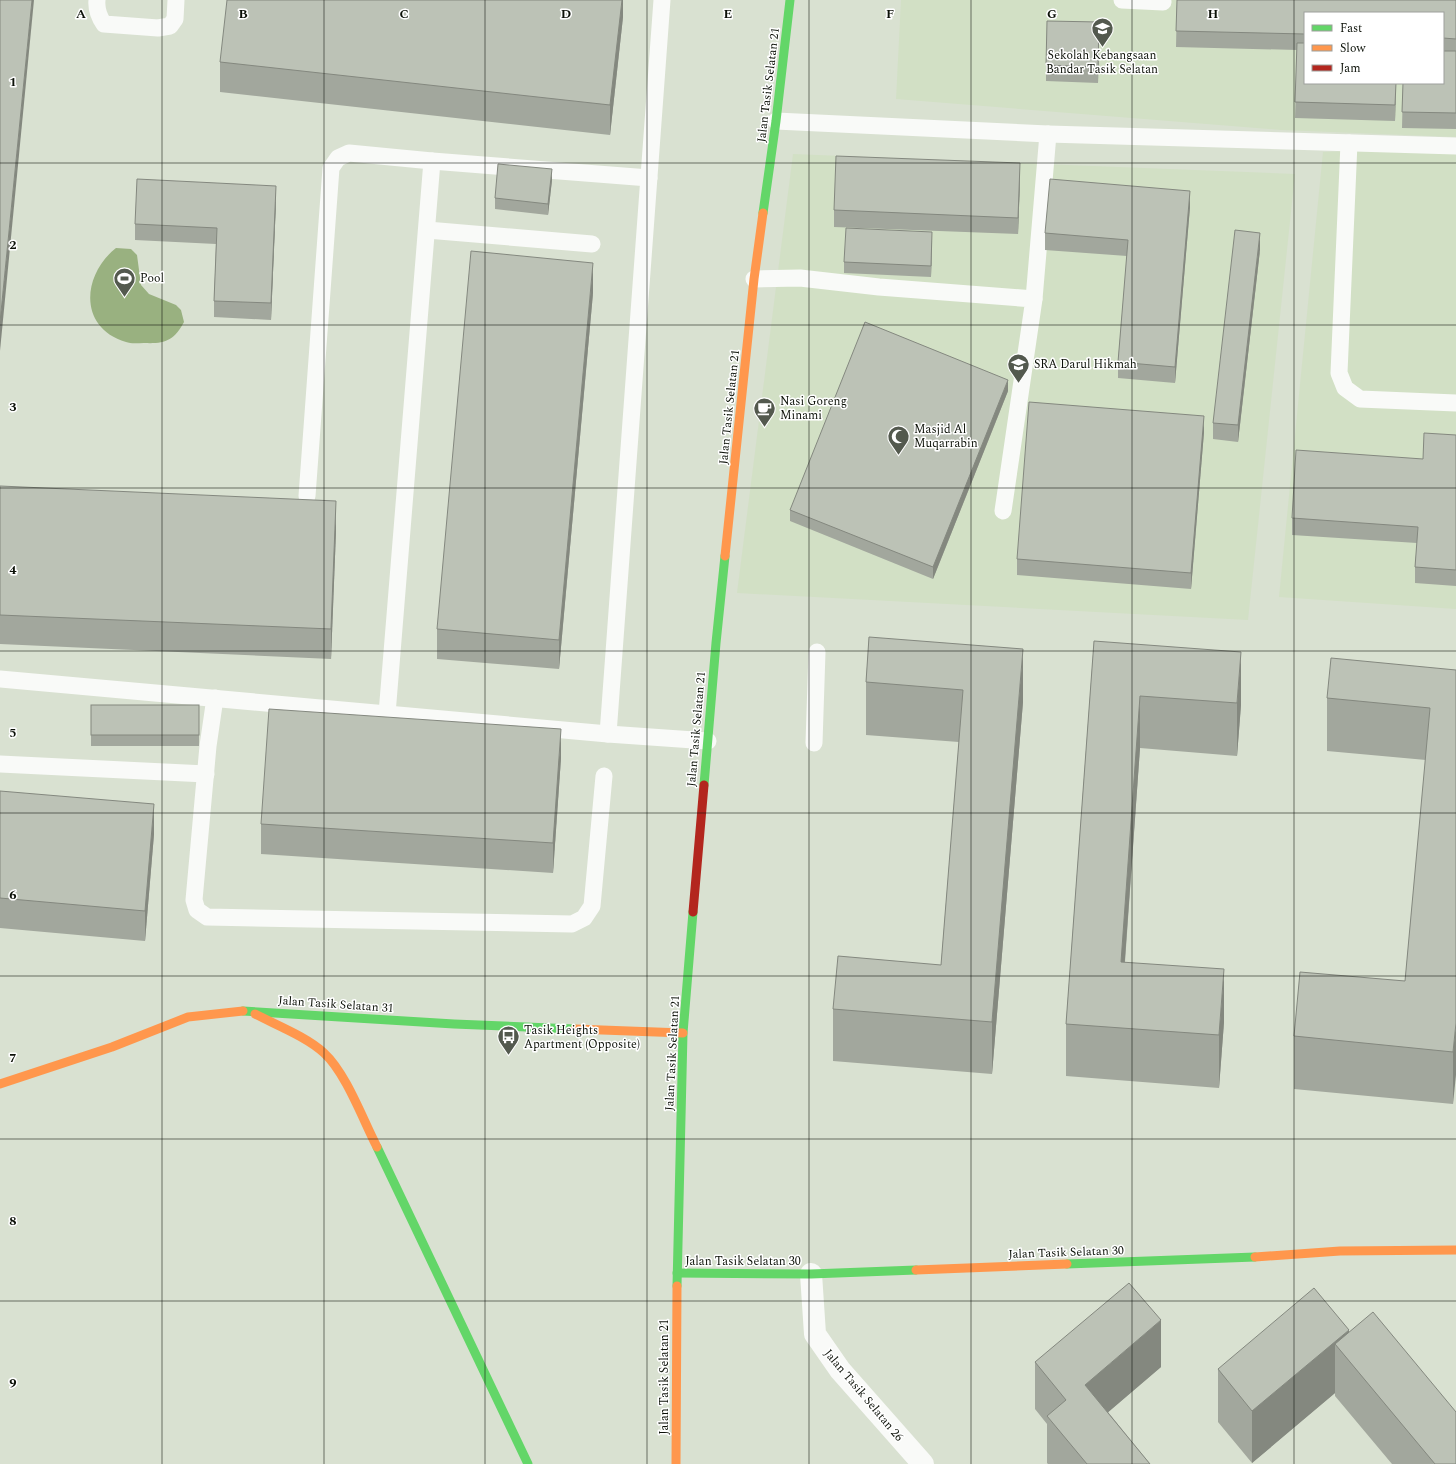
<svg xmlns="http://www.w3.org/2000/svg" width="1456" height="1464" font-family="Spectral,serif">
<style>
.built{fill:#d2e0c5;fill-rule:evenodd}
.water{fill:#99b180}
.lines{fill:none;stroke-linecap:round;stroke-linejoin:round}
.lane{stroke:#f9faf8;stroke-width:17}
.street{stroke:#f9faf8;stroke-width:22}
.fast{stroke:#63d668;stroke-width:9}
.slow{stroke:#ff974d;stroke-width:9}
.jam{stroke:#b3261e;stroke-width:9}
.wall{fill:#a2a79d}
.shaded-wall{fill:#84887f}
.building{fill:#bcc2b6;stroke:#84887f}
.grid{fill:none;stroke:#0b1007;stroke-width:1;stroke-opacity:0.55}
.labels{text-anchor:middle;stroke-width:3;stroke-linejoin:round;paint-order:stroke}
.poi-label{font-size:12px;fill:#0b1007;stroke:#fff;text-anchor:start}
.street-label{font-size:12px;fill:#0b1007;stroke:#fff}
.grid-label{font-size:13px;text-anchor:middle;font-weight:bold;fill:#0b1007;stroke:#fff;stroke-width:3;stroke-linejoin:round;paint-order:stroke}
</style>
<rect width="100%" height="100%" fill="#d9e1d1"/>
<g class="built">
<path d="M901 0H1456V137L1281 130 896 99ZM1305 13H1443V83H1305Z"/>
<polygon points="1456,147 1456,609 1279,597 1323,152"/>
<polygon points="793,154 1295,174 1248,620 737,593"/>
</g>
<path class="water" d="M116 248 131 249 137 255 141 285 149 294 176 305 181 310 184 322C174 341 164 344 144 343 138 343 131 344 126 342 78 328 82 275 116 248Z"/>
<g class="lines">
<g class="lane">
<path d="M97 0C96 10 99 17 104 24L158 28 170 26 175 19 176 0"/>
<polyline points="1122,0 1163,2"/>
<polyline points="776,121 1048,134 1456,146"/>
<polyline points="1349,143 1339,373 1345,388 1360,399 1456,403"/>
<polyline points="427,230 592,244"/>
<polyline points="754,279 800,278 879,287 1034,299 1003,511"/>
<polyline points="1034,299 1048,134"/>
<polyline points="307,496 331,168 338,158 349,153 432,161 649,178"/>
<polyline points="0,679 608,734 708,741"/>
<polyline points="215,698 208,746 194,900 197,910 207,917 572,924 584,918 592,906 604,776"/>
<polyline points="387,714 432,161"/>
<polyline points="608,734 662,0"/>
<polyline points="814,743 817,652"/>
<polyline points="0,764 206,774"/>
</g>
<polyline class="street" points="811,1274 815,1334 840,1370 923,1464"/>
<g class="fast">
<polyline points="763,213 776,121 790,0"/>
<polyline points="704,785 716,643 725,556"/>
<polyline points="243,1011 454,1024 575,1029"/>
<polyline points="377,1147 528,1464"/>
<polyline points="1067,1264 1255,1257"/>
<polyline points="677,1273 811,1274 916,1270"/>
<polyline points="677,1286 683,1033 693,912"/>
</g>
<g class="slow">
<polyline points="725,556 754,279 763,213"/>
<path d="M255 1014C276 1025 307 1037 324 1053 346 1073 363 1120 377 1147"/>
<polyline points="575,1029 683,1033"/>
<polyline points="0,1084 112,1047 188,1017 243,1011"/>
<polyline points="1255,1257 1340,1251 1456,1250"/>
<polyline points="916,1270 1067,1264"/>
<polyline points="676,1464 677,1286"/>
</g>
<polyline class="jam" points="693,912 704,785"/>
</g>
<g class="wall">
<polygon points="623,0 623,17 610,135 220,92 220,62"/>
<polygon points="1177,0 1456,0 1456,129 1402,128 1403,83 1443,83 1443,13 1305,13 1305,83 1396,83 1395,121 1295,118 1297,50 1176,47"/>
<polygon points="1099,38 1098,83 1046,81 1046,65"/>
<polygon points="552,180 548,215 495,209 495,198"/>
<polygon points="1020,180 1018,234 834,227 834,210"/>
<polygon points="276,202 271,320 214,317 214,301 216,244 135,240 135,224"/>
<polygon points="1190,207 1175,383 1118,378 1118,362 1127,256 1045,250 1045,233"/>
<polygon points="932,243 931,277 844,273 844,262"/>
<polygon points="1260,250 1238,442 1213,439 1213,423"/>
<polygon points="593,293 559,669 437,659 437,629"/>
<polygon points="1008,391 933,579 790,521 790,510"/>
<polygon points="1204,432 1191,589 1017,575 1017,559"/>
<polygon points="1456,435 1456,586 1415,583 1415,567 1417,543 1292,535 1292,518 1423,459"/>
<polygon points="0,486 336,531 331,659 0,644"/>
<polygon points="869,637 1023,702 992,1074 833,1061 833,1009 941,965 959,742 866,735 866,682"/>
<polygon points="1094,641 1241,705 1237,756 1140,748 1125,962 1224,1022 1219,1088 1066,1076 1066,1024"/>
<polygon points="1456,670 1453,1104 1294,1089 1294,1036 1405,981 1426,760 1327,751 1327,698"/>
<rect x="91" y="705" width="108" height="41"/>
<polygon points="561,758 553,873 261,854 261,824"/>
<polygon points="0,791 154,834 145,941 0,928"/>
<polygon points="1349,1333 1456,1464 1392,1464 1335,1396 1335,1393 1252,1463 1218,1422 1218,1369"/>
<polygon points="1035,1362 1161,1367 1108,1412 1150,1464 1048,1464 1047,1463 1047,1424 1035,1409"/>
</g>
<g class="shaded-wall">
<polygon points="32,0 34,0 0,351 0,322"/>
<polygon points="622,0 623,0 623,17 610,135 610,105"/>
<polygon points="1099,22 1099,38 1098,83 1098,67"/>
<polygon points="1396,83 1395,121 1395,105"/>
<polygon points="1020,163 1020,180 1018,234 1018,218"/>
<polygon points="552,169 552,180 548,215 548,204"/>
<polygon points="276,186 276,202 271,320 271,303"/>
<polygon points="1190,191 1190,207 1175,383 1175,367"/>
<polygon points="932,232 932,243 931,277 931,266"/>
<polygon points="1260,233 1260,250 1238,442 1238,425"/>
<polygon points="593,263 593,293 559,669 559,640"/>
<polygon points="1008,380 1008,391 933,579 933,567"/>
<polygon points="1204,416 1204,432 1191,589 1191,573"/>
<polygon points="336,501 336,531 331,659 331,629"/>
<polygon points="1023,649 1023,702 992,1074 992,1022"/>
<polygon points="1241,652 1241,705 1237,756 1237,703"/>
<polygon points="1140,696 1140,748 1121,1014 1121,962"/>
<polygon points="561,729 561,758 553,873 553,843"/>
<polygon points="154,804 154,834 145,941 145,911"/>
<polygon points="1224,969 1224,1022 1219,1088 1219,1035"/>
<polygon points="1456,1023 1456,1075 1453,1104 1453,1052"/>
<polygon points="1161,1320 1161,1367 1085,1432 1085,1385"/>
<polygon points="1349,1330 1349,1360 1335,1344 1335,1393 1252,1463 1252,1411"/>
</g>
<g class="building">
<polygon points="0,0 32,0 0,322"/>
<polygon points="227,0 622,0 610,105 220,62"/>
<polygon points="1177,0 1456,0 1456,39 1443,38 1443,13 1305,13 1305,34 1176,31"/>
<polygon points="1047,21 1099,22 1098,67 1046,65"/>
<polygon points="1297,43 1305,43 1305,83 1396,83 1395,105 1295,102"/>
<polygon points="1443,51 1456,51 1456,113 1402,112 1403,83 1443,83"/>
<polygon points="836,156 1020,163 1018,218 834,210"/>
<polygon points="498,164 552,169 548,204 495,198"/>
<polygon points="137,179 276,186 271,303 214,301 217,228 135,224"/>
<polygon points="1050,179 1190,191 1175,367 1118,362 1128,240 1045,233"/>
<polygon points="846,228 932,232 931,266 844,262"/>
<polygon points="1235,230 1260,233 1238,425 1213,423"/>
<polygon points="471,251 593,263 559,640 437,629"/>
<polygon points="865,322 1008,380 933,567 790,510"/>
<polygon points="1029,402 1204,416 1191,573 1017,559"/>
<polygon points="1424,433 1456,435 1456,570 1415,567 1418,527 1292,518 1296,450 1423,459"/>
<polygon points="0,486 336,501 331,629 0,615"/>
<polygon points="869,637 1023,649 992,1022 833,1009 838,956 941,965 963,690 866,682"/>
<polygon points="1094,641 1241,652 1237,703 1140,696 1121,962 1224,969 1219,1035 1066,1024"/>
<polygon points="1331,658 1456,670 1456,1023 1453,1052 1294,1036 1300,972 1405,981 1430,708 1327,698"/>
<rect x="91" y="705" width="108" height="30"/>
<polygon points="269,709 561,729 553,843 261,824"/>
<polygon points="0,791 154,804 145,911 0,898"/>
<polygon points="1129,1283 1161,1320 1085,1385 1150,1464 1087,1464 1047,1416 1066,1400 1035,1362"/>
<polygon points="1314,1288 1349,1330 1252,1411 1218,1369"/>
<polygon points="1373,1312 1456,1412 1456,1464 1435,1464 1335,1344"/>
</g>
<path class="grid" d="M162 0V1464M324 0V1464M485 0V1464M647 0V1464M809 0V1464M971 0V1464M1132 0V1464M1294 0V1464M0 163H1456M0 325H1456M0 488H1456M0 651H1456M0 813H1456M0 976H1456M0 1139H1456M0 1301H1456"/>
<defs>
<symbol id="school-pin" viewBox="-11 -11 22 30"><path d="M0 17L-7.5 6A9.5 9.5 0 1 1 7.5 6Z" fill="#53594e" stroke="#fff"/><path d="M0-5L7-2L0 1L-7-2ZM-4 1L0 2.5L4 1V4Q0 6-4 4Z" fill="#fff"/></symbol>
<symbol id="stadium-pin" viewBox="-11 -11 22 30"><path d="M0 17L-7.5 6A9.5 9.5 0 1 1 7.5 6Z" fill="#53594e" stroke="#fff"/><path d="M0-5a6.5 5 0 1 0 0 10a6.5 5 0 1 0 0-10ZM-3.5-1.8h7v3.6h-7Z" fill="#fff"/></symbol>
<symbol id="cafe-pin" viewBox="-11 -11 22 30"><path d="M0 17L-7.5 6A9.5 9.5 0 1 1 7.5 6Z" fill="#53594e" stroke="#fff"/><path d="M-5.5-4.5H6V0H3Q3 3.5 0 3.5H-2.5Q-5.5 3.5-5.5 0ZM3-3.2v2h1.7v-2ZM-6 4.5H4V6H-6Z" fill="#fff"/></symbol>
<symbol id="mosque-pin" viewBox="-11 -11 22 30"><path d="M0 17L-7.5 6A9.5 9.5 0 1 1 7.5 6Z" fill="#53594e" stroke="#fff"/><path d="M3.5-4.9A6 6 0 1 0 3.5 4.9A5 5 0 1 1 3.5-4.9Z" fill="#fff"/></symbol>
<symbol id="bus-pin" viewBox="-11 -11 22 30"><path d="M0 17L-7.5 6A9.5 9.5 0 1 1 7.5 6Z" fill="#53594e" stroke="#fff"/><path d="M-5-6H5V4H4V6H2V4H-2V6H-4V4H-5ZM-3.5-4V0h7V-4ZM-3.5 1.2v1.5H-2V1.2ZM2 1.2v1.5H3.5V1.2Z" fill="#fff"/></symbol>
</defs>
<g fill-rule="evenodd">
<use href="#school-pin" x="1090" y="16" width="25" height="34"/>
<use href="#stadium-pin" x="112" y="266" width="25" height="34"/>
<use href="#school-pin" x="1006" y="352" width="25" height="34"/>
<use href="#cafe-pin" x="752" y="396" width="25" height="34"/>
<use href="#mosque-pin" x="886" y="424" width="25" height="34"/>
<use href="#bus-pin" x="496" y="1024" width="25" height="34"/>
</g>
<g class="labels">
<g class="poi-label">
<text x="1102" y="59" text-anchor="middle">Sekolah Kebangsaan<tspan x="1102" dy="14">Bandar Tasik Selatan</tspan></text>
<text x="140" y="282">Pool</text>
<text x="1034" y="368">SRA Darul Hikmah</text>
<text x="780" y="405">Nasi Goreng<tspan x="780" dy="14">Minami</tspan></text>
<text x="914" y="433">Masjid Al<tspan x="914" dy="14">Muqarrabin</tspan></text>
<text x="524" y="1034">Tasik Heights<tspan x="524" dy="14">Apartment (Opposite)</tspan></text>
</g>
<g class="street-label">
<text transform="translate(768 85) rotate(-83)" y="4">Jalan Tasik Selatan 21</text>
<text transform="translate(729 407) rotate(-84)" y="4">Jalan Tasik Selatan 21</text>
<text transform="translate(696 729) rotate(-85)" y="4">Jalan Tasik Selatan 21</text>
<text transform="translate(336 1004) rotate(4)" y="4">Jalan Tasik Selatan 31</text>
<text transform="translate(672 1053) rotate(-87)" y="4">Jalan Tasik Selatan 21</text>
<text transform="translate(1066 1252) rotate(-2)" y="4">Jalan Tasik Selatan 30</text>
<text x="743" y="1265">Jalan Tasik Selatan 30</text>
<text transform="translate(664 1377) rotate(-90)" y="4">Jalan Tasik Selatan 21</text>
<text transform="translate(864 1395) rotate(50)" y="4">Jalan Tasik Selatan 26</text>
</g>
</g>
<g class="grid-label">
<text x="81" y="18">A</text>
<text x="243" y="18">B</text>
<text x="404" y="18">C</text>
<text x="566" y="18">D</text>
<text x="728" y="18">E</text>
<text x="890" y="18">F</text>
<text x="1052" y="18">G</text>
<text x="1213" y="18">H</text>
<text x="13" y="86">1</text>
<text x="13" y="249">2</text>
<text x="13" y="411">3</text>
<text x="13" y="574">4</text>
<text x="13" y="737">5</text>
<text x="13" y="899">6</text>
<text x="13" y="1062">7</text>
<text x="13" y="1225">8</text>
<text x="13" y="1387">9</text>
</g>
<rect x="1304" y="12" width="140" height="72" fill="#ffffff" stroke="#9d9f9c"/>
<rect x="1312" y="25" width="20" height="6" fill="#63d668" stroke="#9d9f9c"/>
<text x="1340" y="32" font-size="12" fill="#0b1007">Fast</text>
<rect x="1312" y="45" width="20" height="6" fill="#ff974d" stroke="#9d9f9c"/>
<text x="1340" y="52" font-size="12" fill="#0b1007">Slow</text>
<rect x="1312" y="65" width="20" height="6" fill="#b3261e" stroke="#9d9f9c"/>
<text x="1340" y="72" font-size="12" fill="#0b1007">Jam</text>
</svg>
